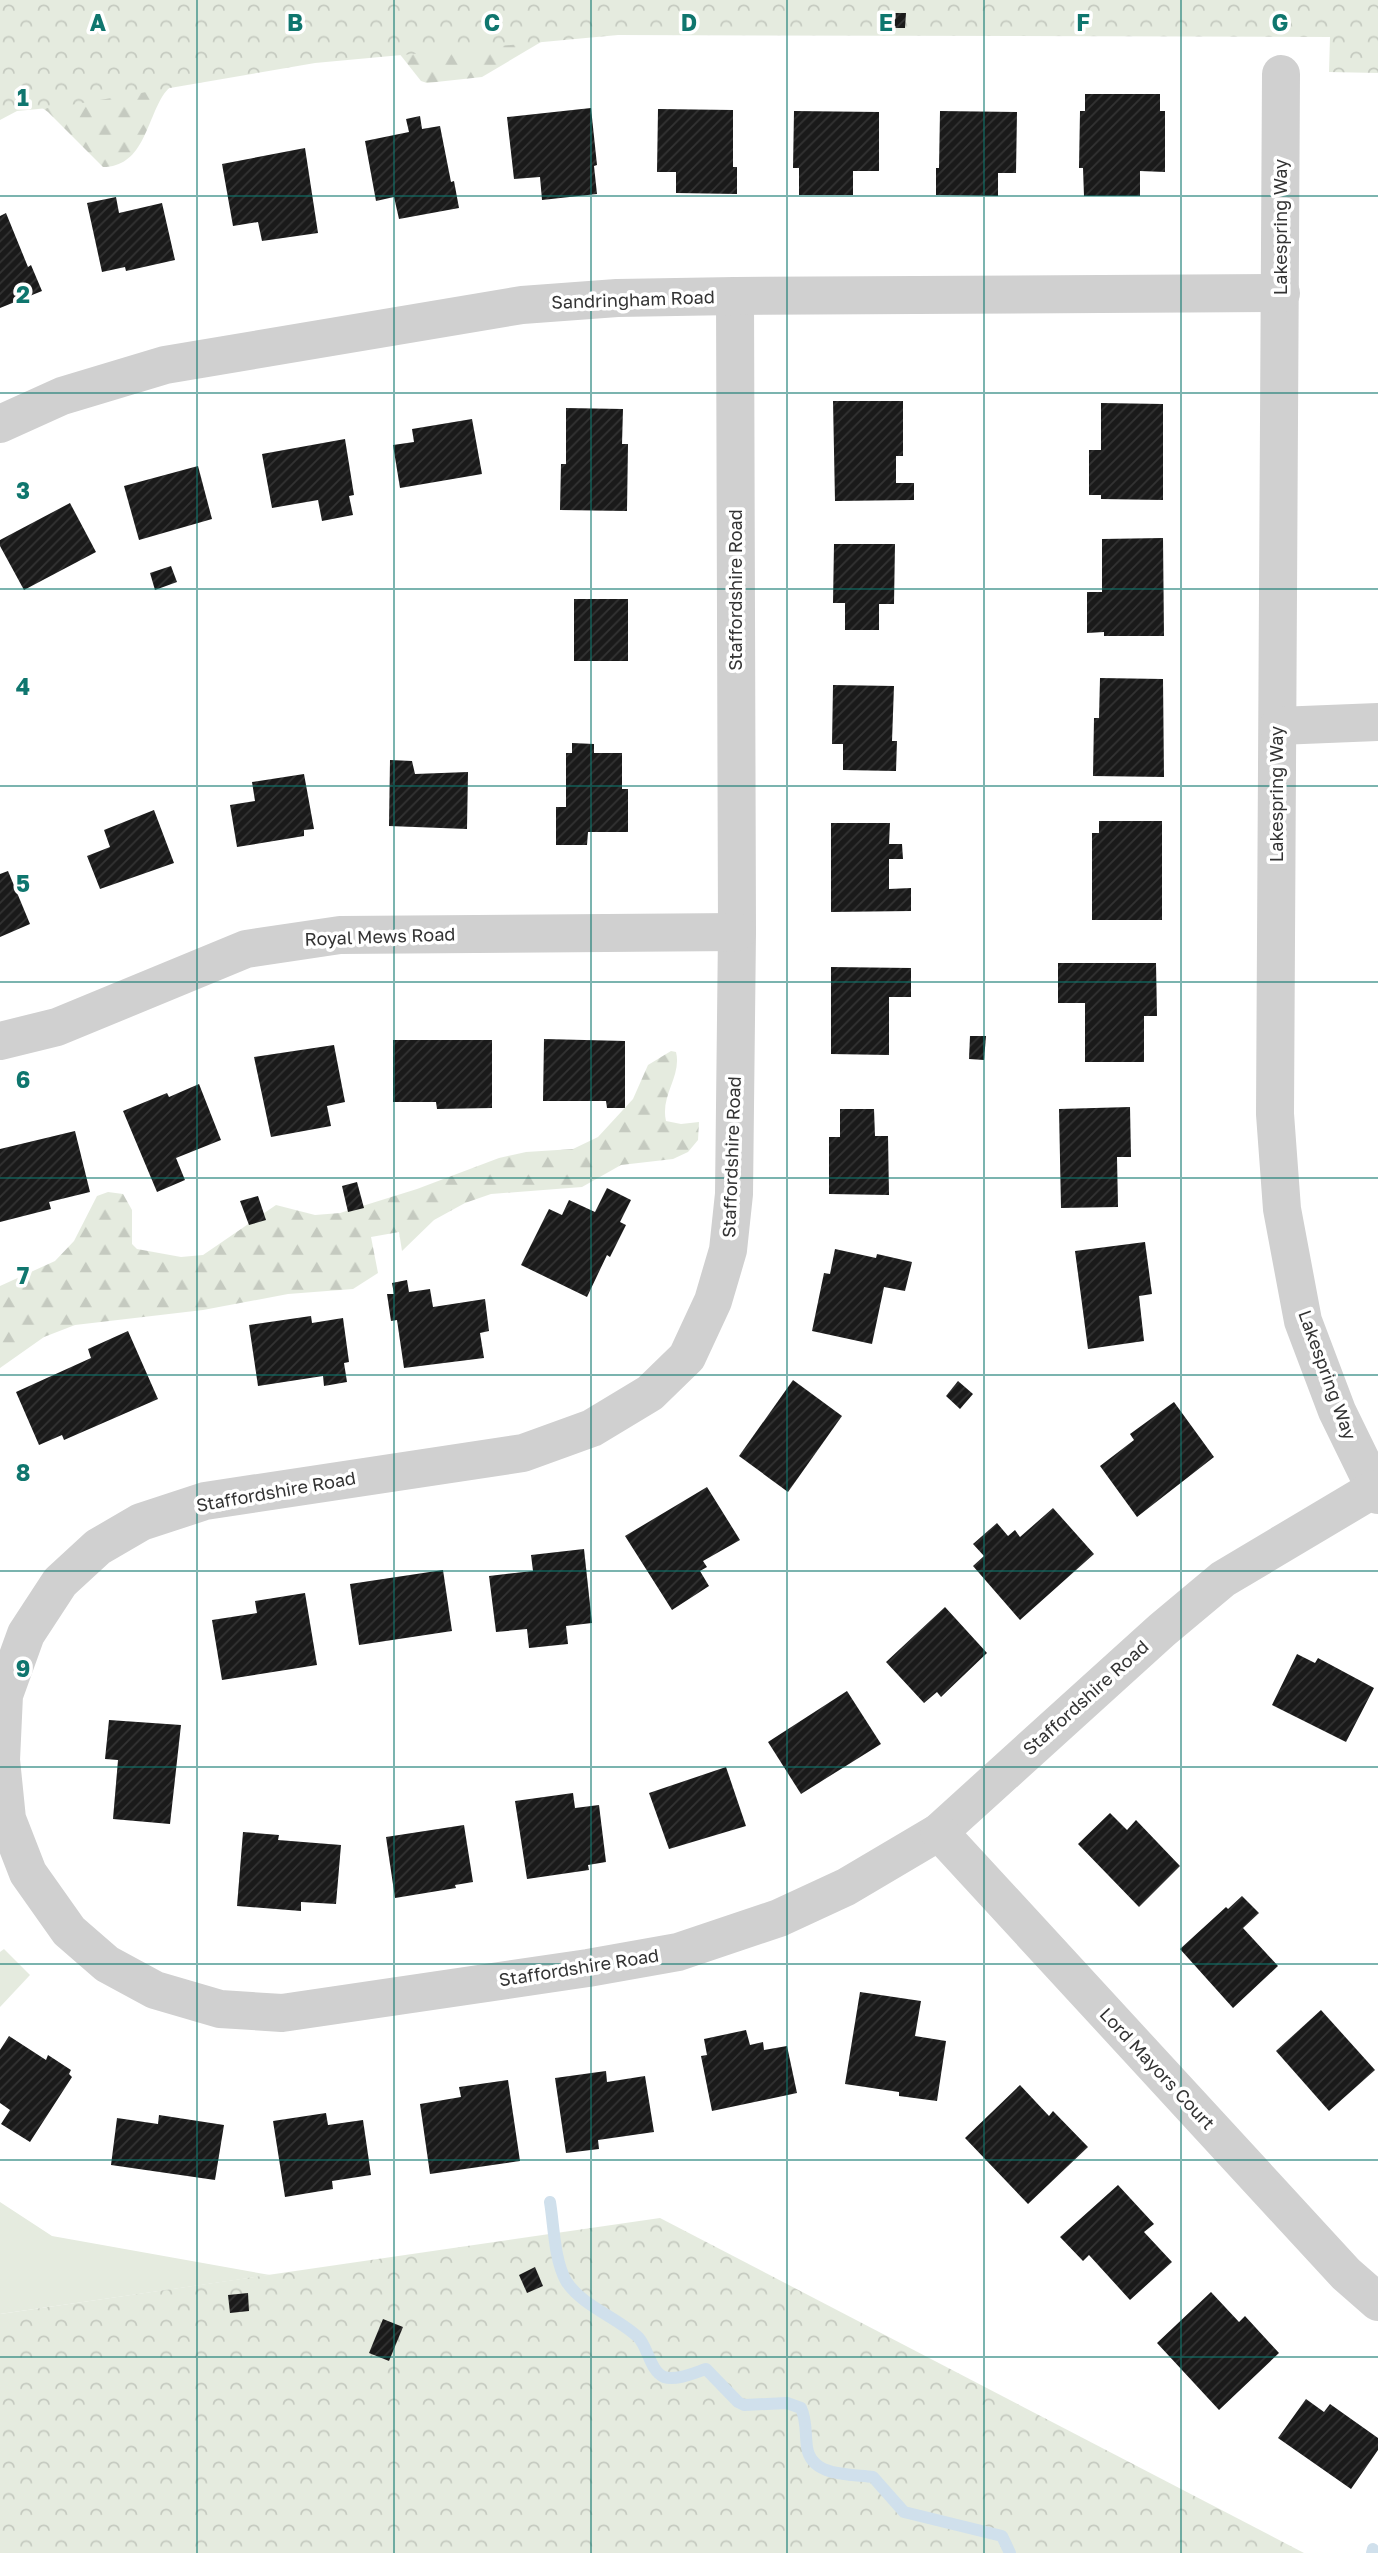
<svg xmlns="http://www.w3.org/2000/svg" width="1378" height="2553" font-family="'Golos Text',sans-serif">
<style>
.green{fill:#e5ebdf}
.forest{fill:url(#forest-firs)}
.park{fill:url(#park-crowns)}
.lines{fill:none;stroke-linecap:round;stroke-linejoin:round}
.stream{stroke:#d0e0ec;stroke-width:12}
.building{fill:url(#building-hatch)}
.minor{stroke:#d0d0d0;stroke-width:38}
.grid{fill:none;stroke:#0f766e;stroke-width:2;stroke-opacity:0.55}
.labels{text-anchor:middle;stroke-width:7;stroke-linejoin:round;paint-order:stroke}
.street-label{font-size:18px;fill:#333;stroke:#fff}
.grid-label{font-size:23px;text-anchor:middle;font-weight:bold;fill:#0f766e;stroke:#fff;stroke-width:7;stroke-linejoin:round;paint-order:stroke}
</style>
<defs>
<pattern id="forest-firs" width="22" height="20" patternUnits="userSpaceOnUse" patternTransform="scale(1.75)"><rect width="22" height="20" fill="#e5ebdf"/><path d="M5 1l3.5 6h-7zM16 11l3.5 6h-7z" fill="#c5cac0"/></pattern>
<pattern id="park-crowns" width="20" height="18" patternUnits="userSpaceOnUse" patternTransform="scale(1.75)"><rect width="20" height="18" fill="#e5ebdf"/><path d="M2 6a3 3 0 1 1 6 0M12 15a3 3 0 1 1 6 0" fill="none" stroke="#c5cac0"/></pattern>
<pattern id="building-hatch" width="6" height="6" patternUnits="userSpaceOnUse" patternTransform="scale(1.75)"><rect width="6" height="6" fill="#1a1a1a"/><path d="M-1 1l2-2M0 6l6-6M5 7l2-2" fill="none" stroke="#333"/></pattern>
</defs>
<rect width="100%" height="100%" fill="#fff"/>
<g class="green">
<polygon points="4,1949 30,1975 0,2007 0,1952"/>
<polygon points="0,2202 52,2236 270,2275 0,2314"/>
</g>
<g class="forest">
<path d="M0 0 189 70C180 78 168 87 162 97 146 124 142 167 103 167L48 112 31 100Z"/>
<polygon points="368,14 563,29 482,77 427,83 421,81"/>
<path d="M671 1051 676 1052C682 1076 660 1096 666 1121L681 1124 699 1122 698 1140 688 1152 673 1159 621 1165 582 1187 491 1194 465 1203 434 1220 402 1251 399 1232 371 1237 378 1273 353 1289 288 1294 203 1310 75 1325 44 1337 0 1368V1286L55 1261 74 1241 97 1196 108 1192 123 1194 132 1210V1244L137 1249 181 1257 203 1255 276 1205 315 1215 340 1213 417 1189 499 1158 526 1152 573 1149 598 1137 633 1099 648 1065Z"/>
</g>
<g class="park">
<polygon points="0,0 1378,0 1378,73 1329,72 1330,37 618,35 315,63 59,107 17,111 0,120"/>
<polygon points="660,2218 1304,2553 0,2553 0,2314"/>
</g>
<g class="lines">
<g class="stream">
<path d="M550 2202C554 2226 554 2259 566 2281 582 2306 617 2317 638 2337 648 2347 650 2371 664 2377 676 2381 694 2373 706 2369L738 2402 744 2405 787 2403 801 2408C807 2421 805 2433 807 2447 811 2477 850 2474 873 2477L904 2512 1002 2536 1010 2553"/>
<polyline points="1372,2553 1373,2549"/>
</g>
</g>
<g class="building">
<polygon points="882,13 906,13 905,28 882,28"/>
<polygon points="1085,94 1160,94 1160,111 1165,111 1165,172 1140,171 1140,196 1084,196 1083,168 1079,168 1080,111 1085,111"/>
<polygon points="591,108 597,165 594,166 597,194 542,200 540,177 514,179 507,117"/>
<polygon points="658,109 733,110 733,167 737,167 737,194 676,193 676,172 657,172"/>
<polygon points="794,111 879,112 879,171 853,171 853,195 799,195 799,168 793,168"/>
<polygon points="940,111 1017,112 1016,173 998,173 998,196 936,195 936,168 939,168"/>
<polygon points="420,116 422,129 440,126 451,182 454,181 459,208 399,219 394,197 376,201 365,141 409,132 406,119"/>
<polygon points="305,148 318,233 262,241 258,222 233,226 222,164"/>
<polygon points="116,197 119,213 162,203 175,260 126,271 125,267 102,272 87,203"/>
<polygon points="6,213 28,267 31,265 42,291 0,308 0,216"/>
<polygon points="833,401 903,401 903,456 896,456 896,483 914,483 914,500 835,501"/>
<polygon points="1101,403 1163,404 1163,500 1101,499 1101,495 1089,495 1089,450 1101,450"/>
<polygon points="566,408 623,409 622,444 628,444 627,511 560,510 561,464 566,464"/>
<polygon points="472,419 482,474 400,488 393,445 414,442 412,429"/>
<polygon points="345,439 354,495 349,496 353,515 322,521 318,500 272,508 262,454"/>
<polygon points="198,466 212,519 139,540 124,486"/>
<polygon points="70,503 96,552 24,590 0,546 0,540"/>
<polygon points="1163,538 1164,636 1104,636 1104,632 1087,633 1087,592 1102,592 1102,539"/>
<polygon points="834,544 895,544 894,604 879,604 879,630 845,630 845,603 833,603"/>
<polygon points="171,566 177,582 155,590 150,573"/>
<rect x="574" y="599" width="54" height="62"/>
<polygon points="1100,678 1163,679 1164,777 1093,776 1094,718 1099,718"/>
<polygon points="833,685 894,686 892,741 897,741 896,771 843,770 843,744 832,744"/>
<polygon points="572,743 594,744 594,753 622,753 622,789 628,789 628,832 588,832 587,845 556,845 556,807 566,807 566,753 572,753"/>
<polygon points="390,760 412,761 415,774 468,772 467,829 389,826"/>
<polygon points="304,774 314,829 304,830 304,836 237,847 230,805 255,801 252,782"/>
<polygon points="154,810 174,863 100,889 87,856 110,847 104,830"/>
<polygon points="1099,821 1162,821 1162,920 1092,920 1092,833 1099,833"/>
<polygon points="831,823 890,823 889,844 902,844 903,859 889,859 889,889 911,888 911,911 831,912"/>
<polygon points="8,871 30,924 0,937 0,874"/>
<polygon points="1058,963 1156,963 1157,1016 1144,1016 1144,1062 1085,1062 1085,1003 1058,1003"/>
<polygon points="831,967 911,968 911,997 889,997 889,1055 831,1054"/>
<polygon points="970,1036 986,1036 984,1060 969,1059"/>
<polygon points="544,1039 625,1041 625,1108 607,1108 606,1101 543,1101"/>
<polygon points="393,1040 492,1040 492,1108 437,1109 436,1102 393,1102"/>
<polygon points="334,1045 345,1102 327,1106 331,1126 271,1137 254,1057"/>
<polygon points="199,1084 221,1140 176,1158 185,1180 157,1192 123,1111 167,1093 169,1097"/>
<polygon points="1130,1107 1131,1157 1117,1157 1118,1207 1061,1208 1059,1109"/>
<polygon points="840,1109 874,1109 875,1136 888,1136 889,1195 829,1194 829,1137 840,1137"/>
<polygon points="75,1131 90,1192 49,1202 51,1209 0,1222 0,1149"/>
<polygon points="357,1182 364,1208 348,1212 342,1186"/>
<polygon points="607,1188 631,1200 620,1222 626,1225 610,1257 607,1255 587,1297 521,1265 549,1209 562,1215 569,1200 595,1212"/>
<polygon points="258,1196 266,1220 249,1225 240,1201"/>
<polygon points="1145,1242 1152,1294 1139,1296 1144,1341 1088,1349 1075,1251"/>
<polygon points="835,1249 876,1258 877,1254 912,1262 905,1291 884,1287 872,1344 812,1331 824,1273 830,1274"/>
<polygon points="407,1280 409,1292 430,1289 433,1307 485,1299 489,1331 480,1333 484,1358 404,1368 397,1320 391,1321 387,1294 394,1294 392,1283"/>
<polygon points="311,1316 312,1323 343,1318 349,1362 344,1363 347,1382 324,1386 323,1376 258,1386 249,1325"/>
<polygon points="128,1331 158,1399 64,1440 62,1435 39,1445 16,1392 91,1358 88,1349"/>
<polygon points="793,1380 842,1416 788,1492 739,1456"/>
<polygon points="958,1381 973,1394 960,1409 946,1396"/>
<polygon points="1174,1402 1214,1457 1137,1517 1100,1466 1134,1440 1130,1434"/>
<polygon points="707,1487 740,1540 703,1561 707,1567 700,1571 709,1586 672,1610 625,1536"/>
<polygon points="1053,1508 1094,1554 1020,1620 973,1566 984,1556 973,1544 997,1523 1008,1536 1015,1530 1020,1537"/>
<polygon points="584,1549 592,1623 566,1626 568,1644 529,1648 527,1629 496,1632 489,1576 533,1571 531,1555"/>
<polygon points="443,1570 452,1631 359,1645 350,1584"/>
<polygon points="305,1593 317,1665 222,1680 212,1620 257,1613 255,1601"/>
<polygon points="945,1607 987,1653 941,1697 937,1692 924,1703 886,1662"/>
<polygon points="1297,1654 1315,1663 1318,1658 1374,1688 1346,1742 1272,1705"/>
<polygon points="847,1691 881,1744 801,1794 768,1742"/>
<polygon points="109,1720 181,1725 170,1824 113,1819 118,1760 105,1759"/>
<polygon points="726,1767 746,1826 669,1849 649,1793"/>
<polygon points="573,1793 575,1808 599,1805 606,1862 588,1865 589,1870 527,1879 515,1801"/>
<polygon points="1110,1813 1127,1830 1136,1820 1180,1866 1139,1907 1078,1844"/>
<polygon points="464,1825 473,1882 455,1885 456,1888 395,1898 386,1837"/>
<polygon points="243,1832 279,1835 278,1840 341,1845 336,1904 301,1902 301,1911 237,1906"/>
<polygon points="1242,1896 1259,1913 1243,1928 1278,1966 1233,2008 1180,1949 1226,1907 1228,1909"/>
<polygon points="860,1992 921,2001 915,2036 946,2041 937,2101 899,2096 899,2092 845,2084"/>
<polygon points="1321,2010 1375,2070 1329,2111 1276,2051"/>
<polygon points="746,2030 750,2045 763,2042 764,2050 787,2046 797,2093 712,2111 701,2056 707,2055 704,2039"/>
<polygon points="9,2036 46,2060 48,2055 71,2070 69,2074 72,2077 30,2142 1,2124 10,2110 0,2103 0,2050"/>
<polygon points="606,2071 607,2082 645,2076 654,2132 598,2140 599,2149 566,2153 555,2078"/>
<polygon points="508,2080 520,2161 430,2174 420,2104 461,2097 459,2087"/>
<polygon points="1020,2085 1049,2116 1053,2111 1088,2147 1028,2204 965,2138"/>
<polygon points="326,2113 328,2125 363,2120 371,2175 332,2181 333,2189 285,2197 273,2121"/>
<polygon points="159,2115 224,2125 215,2180 111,2165 117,2118 158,2124"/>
<polygon points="1118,2185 1154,2224 1144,2232 1172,2262 1130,2300 1089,2255 1083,2261 1060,2237"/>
<polygon points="535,2267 543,2286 527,2293 519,2275"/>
<polygon points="1211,2292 1239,2322 1245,2316 1279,2353 1219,2410 1157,2343"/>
<polygon points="248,2293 249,2311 230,2313 228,2295"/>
<polygon points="383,2319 403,2327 389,2361 369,2353"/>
<polygon points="1306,2399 1324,2412 1330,2404 1378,2438 1378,2450 1351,2489 1278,2438"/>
</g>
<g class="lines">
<g class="minor">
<polyline points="1281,74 1275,1114 1282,1209 1303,1321 1337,1411 1378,1495"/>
<polyline points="735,296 737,932 734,1194 728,1250 713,1301 687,1357 650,1393 592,1428 523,1453 205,1501 141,1522 98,1547 60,1582 26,1634 4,1695 1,1760 7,1819 28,1873 69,1931 107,1964 155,1990 220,2009 282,2013 588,1968 678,1952 779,1918 846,1887 939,1832 1162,1630 1223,1579 1374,1489"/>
<polyline points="0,424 62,396 165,365 522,305 617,298 735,296 1281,293"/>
<polyline points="1278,726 1378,722"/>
<polyline points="0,1041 57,1027 246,949 340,935 737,932"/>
<polyline points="939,1832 1346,2274 1378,2302"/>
</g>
</g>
<path class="grid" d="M197 0V2553M394 0V2553M591 0V2553M787 0V2553M984 0V2553M1181 0V2553M0 196H1378M0 393H1378M0 589H1378M0 786H1378M0 982H1378M0 1178H1378M0 1375H1378M0 1571H1378M0 1767H1378M0 1964H1378M0 2160H1378M0 2357H1378"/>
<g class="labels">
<g class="street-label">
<text transform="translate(1281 227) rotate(-90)" y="6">Lakespring Way</text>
<text transform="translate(633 300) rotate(-2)" y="6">Sandringham Road</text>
<text transform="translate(736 590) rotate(-90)" y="6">Staffordshire Road</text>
<text transform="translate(1277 794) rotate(-90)" y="6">Lakespring Way</text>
<text transform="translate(380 937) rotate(-2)" y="6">Royal Mews Road</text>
<text transform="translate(732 1157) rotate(-88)" y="6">Staffordshire Road</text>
<text transform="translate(1327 1375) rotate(70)" y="6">Lakespring Way</text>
<text transform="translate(276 1492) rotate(-10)" y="6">Staffordshire Road</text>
<text transform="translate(1086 1698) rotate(-42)" y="6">Staffordshire Road</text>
<text transform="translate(579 1968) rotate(-9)" y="6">Staffordshire Road</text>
<text transform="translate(1157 2069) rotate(47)" y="6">Lord Mayors Court</text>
</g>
</g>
<g class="grid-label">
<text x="98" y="31">A</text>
<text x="295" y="31">B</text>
<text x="492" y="31">C</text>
<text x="689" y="31">D</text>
<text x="886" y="31">E</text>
<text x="1083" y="31">F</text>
<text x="1280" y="31">G</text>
<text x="23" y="106">1</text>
<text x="23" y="303">2</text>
<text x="23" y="499">3</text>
<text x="23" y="695">4</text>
<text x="23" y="892">5</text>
<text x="23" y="1088">6</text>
<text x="23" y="1284">7</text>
<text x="23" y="1481">8</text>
<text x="23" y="1677">9</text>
</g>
</svg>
